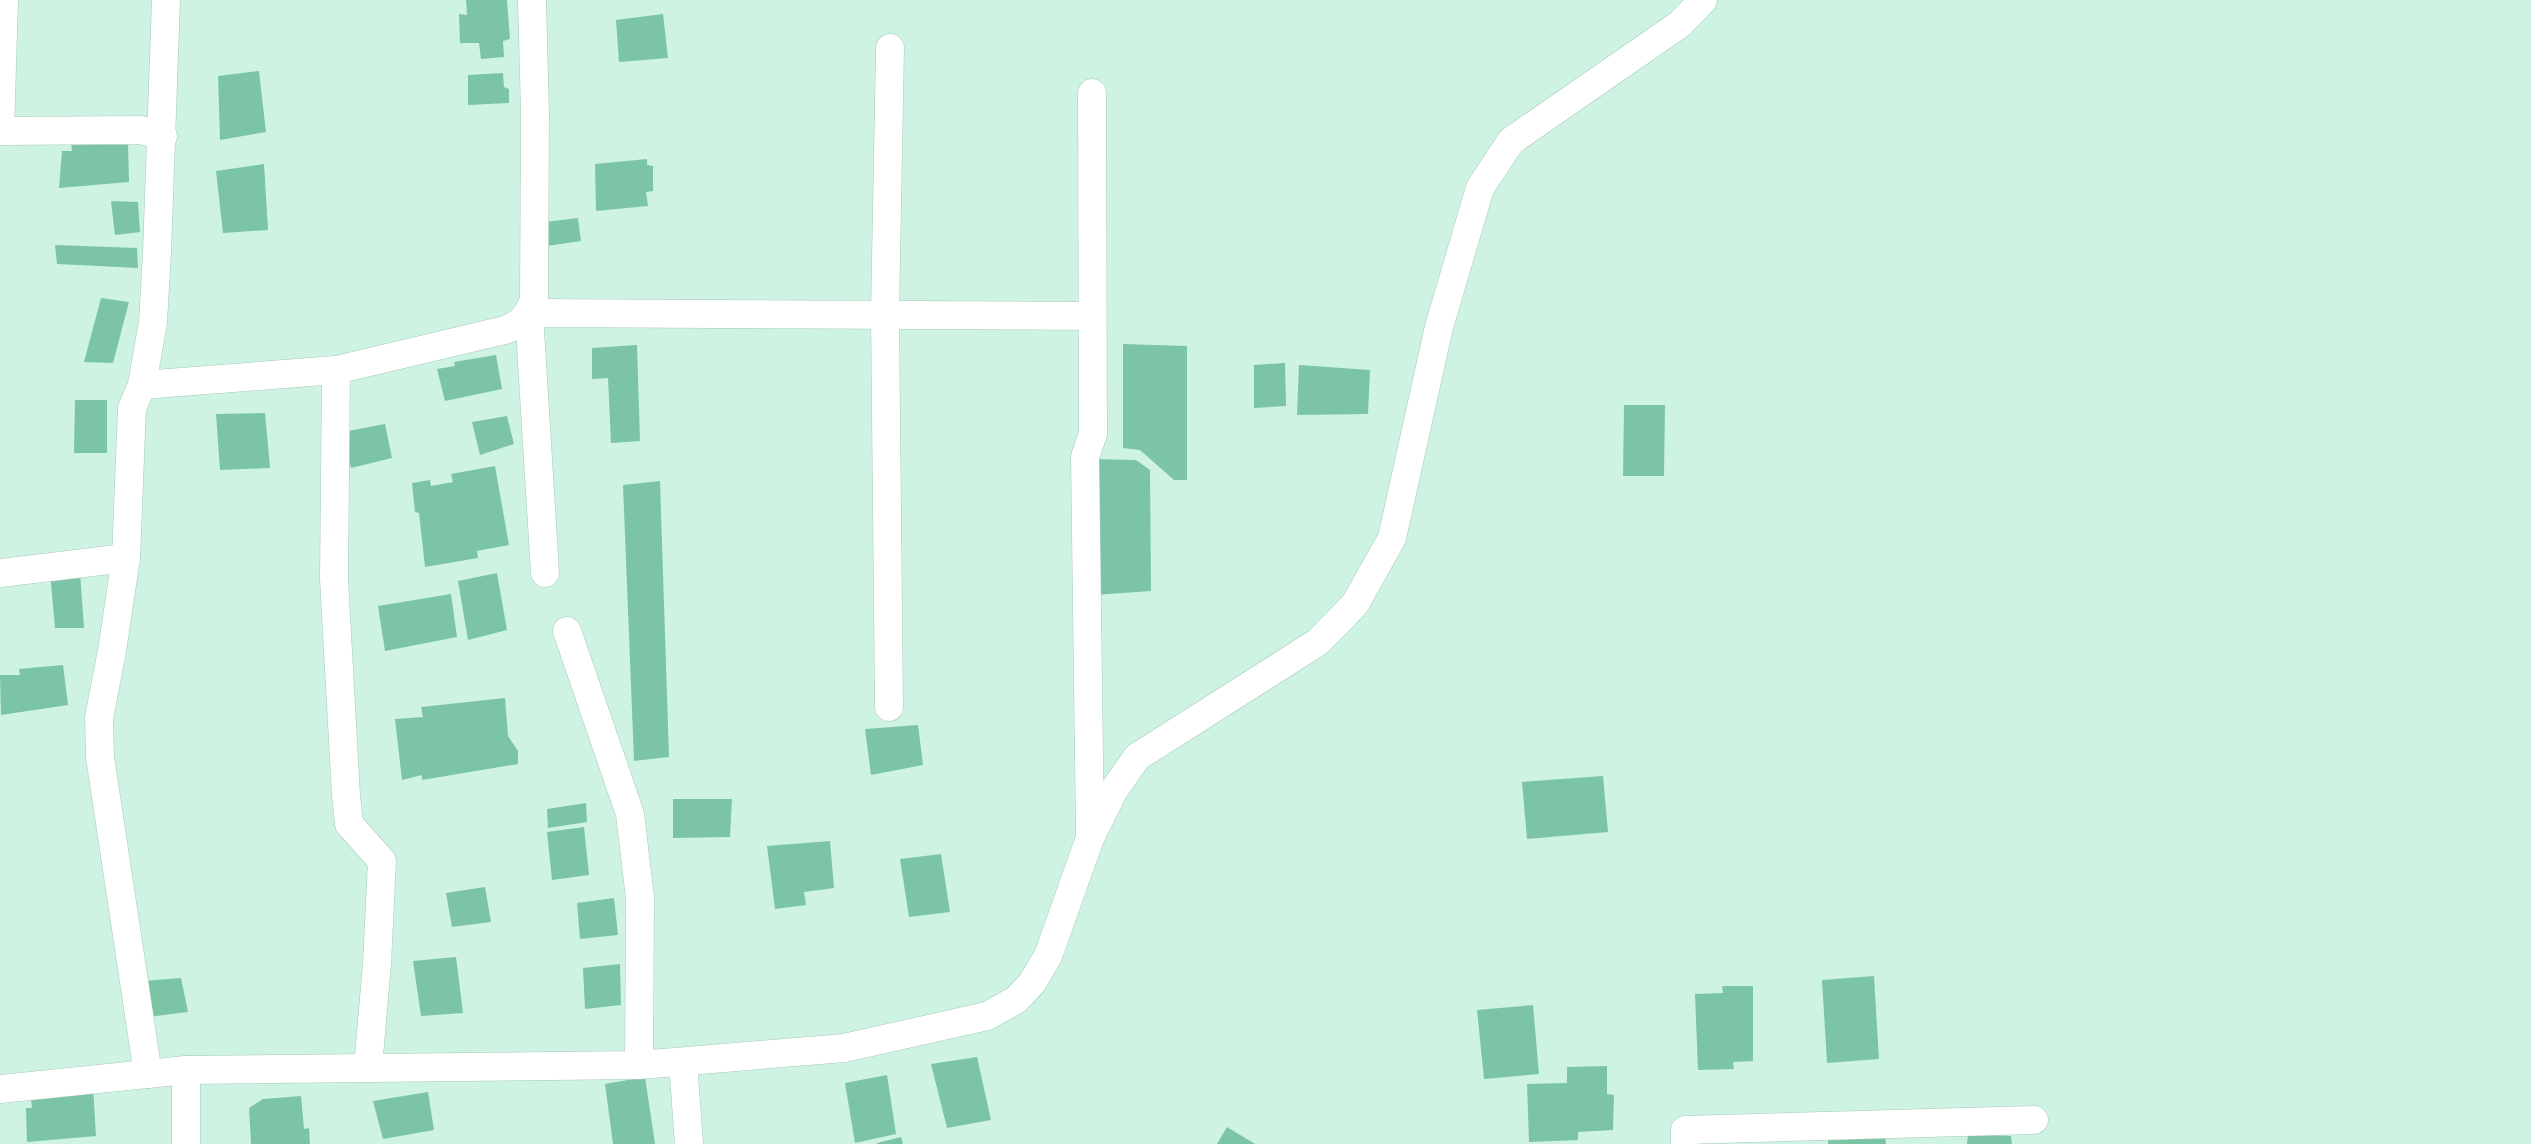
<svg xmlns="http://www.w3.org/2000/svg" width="2531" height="1144" font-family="Mulish,sans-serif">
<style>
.building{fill:#7bc5a6}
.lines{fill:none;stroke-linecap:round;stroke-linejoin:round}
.minor-casing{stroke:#a6cab9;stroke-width:29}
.minor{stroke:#fff;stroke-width:28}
</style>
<rect width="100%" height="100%" fill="#cef3e2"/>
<g class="building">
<polygon points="466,0 507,0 510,39 503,41 504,57 481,59 479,43 460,43 459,14 467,15"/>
<polygon points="663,14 668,58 619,62 616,20"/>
<polygon points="259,71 266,132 220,140 218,76"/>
<polygon points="503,73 504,87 509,89 509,103 468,105 468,75"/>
<polygon points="70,134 128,143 129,182 59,188 62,151 72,151"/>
<polygon points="647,159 647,165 653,166 653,191 646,192 648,206 596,211 595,164"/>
<polygon points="264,164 268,230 223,233 216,171"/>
<polygon points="111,201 138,202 140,232 115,235"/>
<polygon points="578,218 581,241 540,247 537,223"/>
<polygon points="55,245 137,248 138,268 57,264"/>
<polygon points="101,298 129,302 113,363 84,362"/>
<polygon points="1123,344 1187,346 1187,480 1174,480 1140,450 1123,448"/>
<polygon points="637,345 640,441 611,443 608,378 592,379 592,348"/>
<polygon points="496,355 502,389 445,401 437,369 455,366 454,362"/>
<polygon points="1285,363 1286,406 1254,408 1254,365"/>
<polygon points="1299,365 1370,370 1368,414 1297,415"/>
<polygon points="75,400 107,400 107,453 74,453"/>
<polygon points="1624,405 1665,405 1664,476 1623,476"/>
<polygon points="265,413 270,468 220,470 216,414"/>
<polygon points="507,416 514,444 480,455 472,422"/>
<polygon points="385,424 392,458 351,468 343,432"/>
<polygon points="1094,459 1136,460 1150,470 1151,591 1094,595"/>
<polygon points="495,466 509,545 477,551 478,558 425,567 419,513 415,512 412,483 430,480 431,486 453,482 451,474"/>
<polygon points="660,481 669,757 634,761 623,485"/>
<polygon points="50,572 80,572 84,628 55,628"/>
<polygon points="497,573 507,630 468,640 458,581"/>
<polygon points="451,594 457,637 385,651 378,606"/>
<polygon points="63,665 68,705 1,715 0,675 20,675 19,669"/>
<polygon points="505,698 508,736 518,751 518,764 422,780 422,775 402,780 395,719 423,717 421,707"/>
<polygon points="918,725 923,765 871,775 865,729"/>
<polygon points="1603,776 1608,832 1527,839 1522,782"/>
<polygon points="673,799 732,799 730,837 673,838"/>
<polygon points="586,803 587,822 548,828 547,809"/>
<polygon points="584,827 589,875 552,880 547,832"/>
<polygon points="830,841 834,888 804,892 806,905 775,909 767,846"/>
<polygon points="941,854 950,912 909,917 900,859"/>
<polygon points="485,887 491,922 452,927 446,893"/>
<polygon points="614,898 618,935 580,939 577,903"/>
<polygon points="456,957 463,1013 421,1016 413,961"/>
<polygon points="620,964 621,1005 585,1009 583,968"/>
<polygon points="1874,976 1879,1059 1827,1063 1822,980"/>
<polygon points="181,978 188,1012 148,1017 143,981"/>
<polygon points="1722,986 1753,986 1753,1061 1733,1062 1734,1069 1698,1070 1695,994 1723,993"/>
<polygon points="1533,1005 1539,1074 1484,1079 1477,1010"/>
<polygon points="977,1057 991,1120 947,1128 931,1064"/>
<polygon points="1607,1066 1607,1094 1614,1095 1613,1130 1578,1132 1578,1140 1529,1142 1527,1084 1567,1083 1567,1067"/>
<polygon points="887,1075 896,1134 855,1143 845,1083"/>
<polygon points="645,1077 655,1144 613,1144 605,1084"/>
<polygon points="93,1087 96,1136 27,1142 26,1108 32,1108 30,1090"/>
<polygon points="428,1092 434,1130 383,1139 373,1101"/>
<polygon points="301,1096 304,1129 309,1128 310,1144 251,1144 249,1108 263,1099"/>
<polygon points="1227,1127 1255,1144 1217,1144"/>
<polygon points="1968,1134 2011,1136 2012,1144 1967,1144"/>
<polygon points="901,1137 903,1144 877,1144 877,1143"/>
<polygon points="1885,1137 1886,1144 1828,1144 1828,1140"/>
</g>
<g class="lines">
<defs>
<g id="minor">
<polyline points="4,0 0,131 141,130 163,136"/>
<path d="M166 0 157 252 153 322 142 385 336 370 505 330C521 324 528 316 534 300L535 114 532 0"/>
<polyline points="336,370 334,579 346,795 349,824 382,861 377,964 368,1067"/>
<polyline points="142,385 132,408 126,558 112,651 99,718 100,757 148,1074"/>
<polyline points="0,573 126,558"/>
<polyline points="545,573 529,313 1092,316"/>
<polyline points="567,631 630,814 640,898 639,1065"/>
<polyline points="889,707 885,314 890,48"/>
<polyline points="1090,834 1085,457 1093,434 1092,93"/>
<polyline points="683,1062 689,1144"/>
<polyline points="186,1070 186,1144"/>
<polyline points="0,1089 186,1070 639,1065 844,1048 987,1016 1016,1000 1032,983 1048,956 1090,838 1114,790 1137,757 1318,642 1355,604 1392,538 1439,327 1480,188 1511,141 1680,24 1703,0"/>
<polyline points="1685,1144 1685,1130 2034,1120"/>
</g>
</defs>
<use href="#minor" class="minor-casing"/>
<use href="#minor" class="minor"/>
</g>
</svg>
